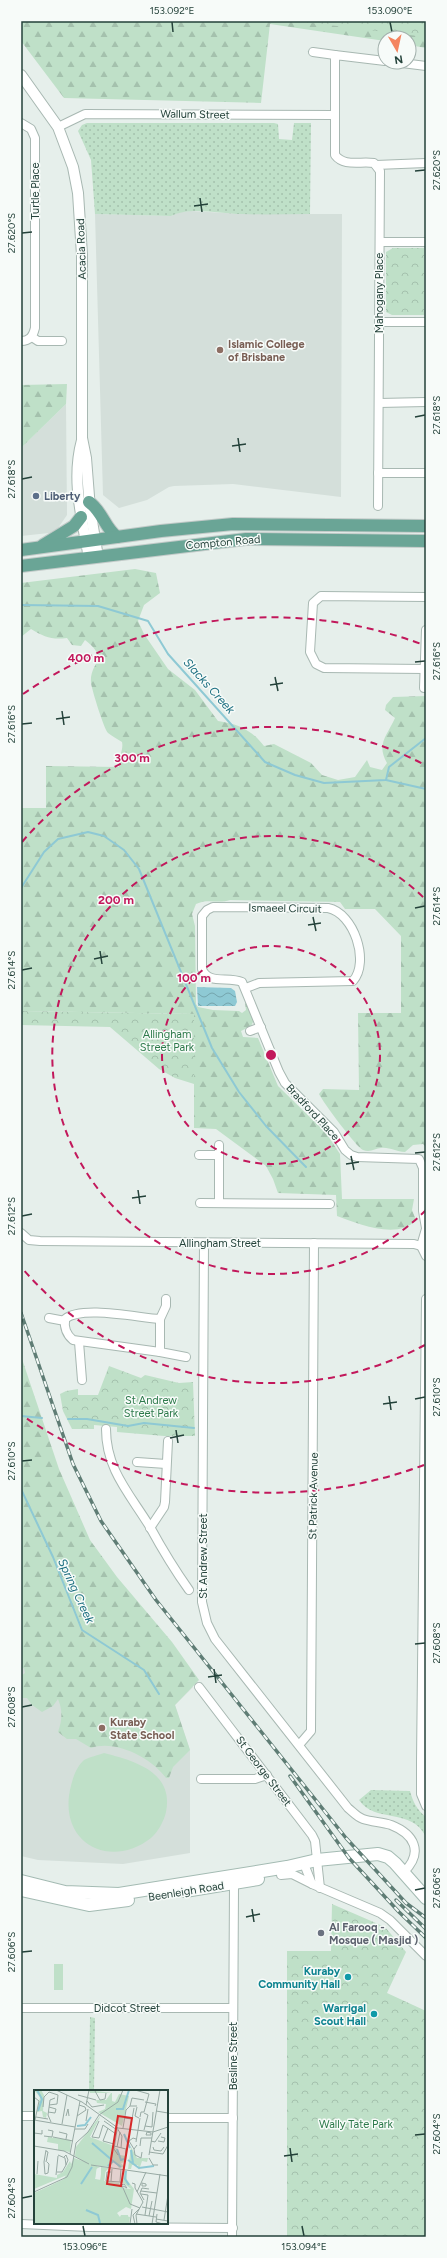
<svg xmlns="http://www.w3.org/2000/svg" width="447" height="2258" font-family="Figtree,sans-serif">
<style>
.built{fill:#d4dfda}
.grass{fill:url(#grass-dots)}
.forest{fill:url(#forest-firs)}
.park{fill:url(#park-crowns)}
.garden{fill:#bfe0c8}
.water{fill:url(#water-waves)}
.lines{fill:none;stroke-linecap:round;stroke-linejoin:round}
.stream{stroke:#8ec9d4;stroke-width:2}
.minor-casing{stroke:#a8b8b2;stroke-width:10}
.tertiary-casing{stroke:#a8b8b2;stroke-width:12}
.secondary-casing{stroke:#a4bbb3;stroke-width:14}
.primary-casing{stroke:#c2cac8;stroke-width:14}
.minor{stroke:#fff;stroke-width:8}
.tertiary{stroke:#fff;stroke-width:10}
.secondary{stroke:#fff;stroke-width:12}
.primary{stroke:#6aa596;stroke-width:12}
.rail-casing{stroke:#5f7d75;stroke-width:3.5}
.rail{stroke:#f7fbf9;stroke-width:2;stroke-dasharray:6;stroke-linecap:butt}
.ticks{fill:none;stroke:#24423a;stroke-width:1.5}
.ring{fill:none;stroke:#c2185b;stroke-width:2;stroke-dasharray:7 5}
.education-dot{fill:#8d6e63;stroke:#f7fbf9;stroke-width:1.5}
.service-dot{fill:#5c6f8a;stroke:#f7fbf9;stroke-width:1.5}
.worship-dot{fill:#6b7280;stroke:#f7fbf9;stroke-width:1.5}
.culture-dot{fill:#0f9aa8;stroke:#f7fbf9;stroke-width:1.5}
.labels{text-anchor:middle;stroke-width:3;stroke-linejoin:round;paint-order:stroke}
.street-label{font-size:11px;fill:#24423a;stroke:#f7fbf9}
.education-label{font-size:11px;font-weight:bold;fill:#785e54;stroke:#f7fbf9;text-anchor:start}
.service-label{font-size:11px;font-weight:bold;fill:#4e5e75;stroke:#f7fbf9;text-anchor:start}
.park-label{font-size:11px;fill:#2d7a4b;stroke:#f7fbf9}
.worship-label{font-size:11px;font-weight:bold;fill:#5b616d;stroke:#f7fbf9;text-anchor:start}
.culture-label{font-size:11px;font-weight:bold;fill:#0d838f;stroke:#f7fbf9;text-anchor:end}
.water-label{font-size:12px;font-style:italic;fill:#1c6f80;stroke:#f7fbf9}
.inset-river{fill:none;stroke:#8ec9d4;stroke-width:2}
.inset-road{fill:none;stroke:#98aaa4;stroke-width:1}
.view{fill:#d62828;fill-opacity:0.15;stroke:#d62828;stroke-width:2}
.inset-edge{fill:none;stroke:#24423a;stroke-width:2}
.centre{fill:#c2185b;stroke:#f7fbf9;stroke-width:2}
.ring-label{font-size:12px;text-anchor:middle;font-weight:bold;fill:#c2185b;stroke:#f7fbf9;stroke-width:3;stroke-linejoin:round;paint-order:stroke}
.neatline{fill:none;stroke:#24423a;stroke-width:1.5}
.ticks-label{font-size:10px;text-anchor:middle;fill:#24423a}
</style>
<defs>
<pattern id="grass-dots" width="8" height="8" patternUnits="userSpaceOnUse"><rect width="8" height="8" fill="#bfe0c8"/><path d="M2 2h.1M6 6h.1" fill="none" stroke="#a4c1ad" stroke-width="1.8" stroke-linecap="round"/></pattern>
<pattern id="forest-firs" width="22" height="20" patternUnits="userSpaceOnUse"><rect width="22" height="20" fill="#bfe0c8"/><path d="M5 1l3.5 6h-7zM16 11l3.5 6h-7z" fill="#a4c1ad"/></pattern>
<pattern id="park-crowns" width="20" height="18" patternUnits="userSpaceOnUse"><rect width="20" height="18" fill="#bfe0c8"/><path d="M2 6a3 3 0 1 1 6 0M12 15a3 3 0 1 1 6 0" fill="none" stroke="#a4c1ad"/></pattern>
<pattern id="water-waves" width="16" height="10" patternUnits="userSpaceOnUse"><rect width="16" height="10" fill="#8ec9d4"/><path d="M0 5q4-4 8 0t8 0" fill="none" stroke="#74a5ad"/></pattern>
</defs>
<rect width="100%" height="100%" fill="#e6efeb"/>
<g class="built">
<polygon points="191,211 242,214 342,214 341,497 233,484 174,486 169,487 147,500 119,508 103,495 95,214 171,216 180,212"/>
<polygon points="66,404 67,515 58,528 49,533 21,536 21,448"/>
<polygon points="109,1583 193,1687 175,1705 190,1750 190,1853 123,1864 38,1860 21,1856 21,1638"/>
</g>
<g class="grass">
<path d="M87 123H274L278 124 279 139 292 140 294 123H311L310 214C287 214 264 215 242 214 219 214 192 206 171 216L95 214 91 160 78 131 82 125Z"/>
<path d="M371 1790 410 1791C413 1802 417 1810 426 1817V1837C412 1807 375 1824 359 1800Z"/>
<polygon points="90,2017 95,2018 94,2091 89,2091"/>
</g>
<g class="forest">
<polygon points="21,21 426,21 426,48 409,45 409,38 385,38 385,41 270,24 261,103 64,98 21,41"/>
<polygon points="67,384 66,404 21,448 21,385"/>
<path d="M135 569 156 573 160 593 144 605 138 621 144 634 168 669 195 690 218 721C238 724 252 730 264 746L274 744 311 763 322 775 338 780 355 777 367 760 370 767 382 770 387 763C376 744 387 736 395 718L385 710 386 705 393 697 426 696V1147L423 1144 413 1145 405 1152C396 1152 390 1147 381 1148 375 1148 371 1153 363 1150 356 1147 323 1102 319 1094L323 1089 359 1090 358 1013H401V936L375 909H345L340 902 230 900C218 904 208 898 196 904L192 914 195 926 196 1004 198 1007 213 1010 239 1011 242 1013 246 1010 245 1003 248 1004 254 1020 251 1026 241 1031 243 1037 258 1038 278 1086 326 1133 340 1154 342 1199H414L412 1210 416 1220C398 1240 358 1224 337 1216L336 1195 278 1193 273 1179 266 1166 216 1129 194 1128V1014L21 1011V808H46V766L119 767C117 758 124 751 122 742 117 739 112 736 108 733 104 729 92 690 91 683 89 662 111 660 85 640L81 646 72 645 67 638C52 640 44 637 31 629L21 637V583Z"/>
<path d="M21 1356 59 1469 90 1540 117 1577 172 1642 199 1680 175 1705 190 1750 173 1767 169 1778H166C152 1758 115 1739 91 1748L76 1739H67L58 1732C62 1720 63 1711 58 1699L53 1706 42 1712 32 1705 27 1698H21V1676L25 1673 24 1668 21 1669Z"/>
</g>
<g class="park">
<polygon points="296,21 426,21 426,37"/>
<polygon points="393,248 424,248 424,315 392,315 386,312 386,252"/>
<polygon points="21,1011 194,1014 194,1084 175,1078 159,1069 110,1027 21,1025"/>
<polygon points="109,1366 141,1378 145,1375 179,1383 193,1382 195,1436 164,1436 117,1432 117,1427 94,1425 94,1429 72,1429 63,1411 60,1394 66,1391 78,1389 78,1395 98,1395"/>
<polygon points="332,1904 385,1927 406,1952 387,1993 426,2011 426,2237 287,2237 287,1951 331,1951"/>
</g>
<g class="garden">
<path d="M104 1753C135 1761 174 1772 166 1812 164 1821 158 1832 151 1838 110 1870 59 1843 70 1790 72 1780 76 1767 84 1760 89 1757 99 1755 104 1753Z"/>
<rect x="54" y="1964" width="9" height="26"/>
</g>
<polygon class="water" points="197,987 231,988 235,991 237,1002 235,1006 198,1006"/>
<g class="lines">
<g class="stream">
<polyline points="21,605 98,606 148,621 168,654 265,762 295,775 324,783 386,780 389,767 426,738"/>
<polyline points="386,780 426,789"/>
<polyline points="21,888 44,852 58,839 88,832 104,836 124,850 139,869 212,1048 239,1092 266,1126 306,1167"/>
<polyline points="21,1416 42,1418"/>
<polyline points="68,1419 87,1419 128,1426 144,1423 194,1428"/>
<polyline points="21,1489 53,1557 82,1630 144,1670 159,1694"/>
</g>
<defs>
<g id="minor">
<polyline points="313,52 335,55"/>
<polyline points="394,62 426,66"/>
<path d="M21 123 31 129 35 138V328C33 336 30 341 21 341"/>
<polyline points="58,127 85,114 335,115"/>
<polyline points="376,165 426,163"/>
<polyline points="380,242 426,242"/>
<polyline points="379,322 426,322"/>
<polyline points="32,337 38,341 62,341"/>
<polyline points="379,403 426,402"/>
<polyline points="378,473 426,473"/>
<path d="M378 506 380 171 374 163C360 161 344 167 335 155V55L385 61"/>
<polyline points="425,669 324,668 316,664 310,652 313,603 321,596 426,597"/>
<polyline points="424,688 426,630"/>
<path d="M246 988 259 983 353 981C370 962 354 913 328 908L213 907 207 910 202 916V969C208 985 228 976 242 982L279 1072 285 1083 334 1132 345 1150 351 1155 357 1157 419 1159 423 1168V1211L426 1228"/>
<polyline points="250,1031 261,1027"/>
<polyline points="219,1145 219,1203"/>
<polyline points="199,1155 219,1155"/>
<polyline points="200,1203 330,1204"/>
<polyline points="426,1229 421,1246 426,1256"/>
<polyline points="21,1233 29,1240 40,1241 414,1244 421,1246"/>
<path d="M204 1243 202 1602 207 1623 215 1639 348 1808C353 1812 357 1817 363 1819 372 1822 382 1822 391 1825 414 1834 424 1852 404 1872"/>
<polyline points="166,1299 166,1306 160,1319 160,1352 186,1357"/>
<polyline points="426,1299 421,1761 421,1794 426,1806"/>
<polyline points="49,1318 65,1321"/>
<polyline points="79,1342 82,1380"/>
<path d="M160 1352 73 1340C66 1334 64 1328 65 1319 82 1305 139 1318 160 1319"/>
<path d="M106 1429C106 1470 130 1494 150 1527 162 1549 174 1569 189 1590"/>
<polyline points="137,1462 166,1464"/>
<polyline points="150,1528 164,1507 165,1502 168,1441"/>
<polyline points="199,1687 312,1835 315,1841 320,1888"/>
<polyline points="299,1745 311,1731 314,1243"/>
<polyline points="201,1779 255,1779 267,1775"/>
<polyline points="306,1869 312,1884 380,1913 390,1920 426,1956"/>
<polyline points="281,1875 292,1874 312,1884"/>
<polyline points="232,1878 234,1887 232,2237"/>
<polyline points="21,2008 233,2008"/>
<polyline points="21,2116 35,2116"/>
<polyline points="167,2118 233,2118"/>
<polyline points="21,2224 89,2227 233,2228"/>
</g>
<g id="tertiary">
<polyline points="21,75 58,127 73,167 78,193 82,255 82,438 86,458 90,509 98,557"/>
<path d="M82 440C71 480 82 518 89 558"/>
</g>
<g id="secondary">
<polyline points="21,1881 65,1892 119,1894 287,1867 317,1860 378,1854 388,1857 395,1863 426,1898"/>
<polyline points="21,1890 89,1905 128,1900"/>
<polyline points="185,1891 258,1879"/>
</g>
<g id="primary">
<path d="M89 502C103 512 104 527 117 537"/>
<polyline points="43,545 74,526 81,517"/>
<polyline points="21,550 161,531 233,524 426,526"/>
<polyline points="21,566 246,539 426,541"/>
</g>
</defs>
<use href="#minor" class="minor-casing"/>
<use href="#tertiary" class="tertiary-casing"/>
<use href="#secondary" class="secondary-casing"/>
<use href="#primary" class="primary-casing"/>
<use href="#minor" class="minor"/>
<use href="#tertiary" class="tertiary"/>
<use href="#secondary" class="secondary"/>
<use href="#primary" class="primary"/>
<defs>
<g id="rail">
<polyline points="21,1313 73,1464 101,1521 156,1600 346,1838 406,1903 426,1918"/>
<polyline points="290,1776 349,1858 399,1912 426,1938"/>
<polyline points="396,1900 426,1929"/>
</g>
</defs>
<use href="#rail" class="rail-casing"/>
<use href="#rail" class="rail"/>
</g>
<path class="ticks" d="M172 22 173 32M390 22 392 32M415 171 425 170M200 198 202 212M194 206 208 204M22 233 32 232M415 417 425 415M238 438 240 452M232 446 246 444M22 479 32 477M415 662 425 661M275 677 278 691M270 685 283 683M62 711 64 725M56 719 70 717M22 724 32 723M415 908 425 906M313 917 316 931M308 925 321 923M100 951 102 964M94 959 108 956M22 970 32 968M415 1153 425 1152M351 1156 354 1170M346 1164 359 1162M138 1190 140 1204M132 1198 146 1196M22 1216 32 1214M389 1396 391 1410M415 1399 425 1397M383 1404 397 1402M176 1430 178 1443M170 1438 184 1435M22 1461 32 1460M415 1644 425 1643M214 1669 216 1683M208 1677 222 1675M22 1707 32 1705M415 1890 425 1888M252 1909 254 1922M246 1917 260 1914M22 1952 32 1951M415 2135 425 2134M290 2148 292 2162M284 2156 298 2154M22 2198 32 2196M83 2226 85 2236M302 2226 304 2236"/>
<g class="ring">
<circle cx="271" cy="1055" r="109"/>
<path d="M426 1210A219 219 0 1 1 426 900"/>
<path d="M425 1345A328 328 0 0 1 22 1268M22 842A328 328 0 0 1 425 765"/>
<path d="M424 1465A438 438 0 0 1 23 1416M23 694A438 438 0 0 1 424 645"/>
</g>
<g class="education-dot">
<circle cx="220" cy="350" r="4"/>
<circle cx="102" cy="1728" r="4"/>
</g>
<circle class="service-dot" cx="36" cy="496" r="4"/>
<circle class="worship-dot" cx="321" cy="1933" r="4"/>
<g class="culture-dot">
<circle cx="348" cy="1977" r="4"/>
<circle cx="374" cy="2014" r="4"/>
</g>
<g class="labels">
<g class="street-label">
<text transform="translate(195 114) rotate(1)" y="4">Wallum Street</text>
<text transform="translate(35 191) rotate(-90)" y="4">Turtle Place</text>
<text transform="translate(81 249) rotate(-92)" y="4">Acacia Road</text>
<text transform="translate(379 293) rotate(-90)" y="4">Mahogany Place</text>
<text transform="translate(223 542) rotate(-5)" y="4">Compton Road</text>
<text transform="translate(285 908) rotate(1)" y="4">Ismaeel Circuit</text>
<text transform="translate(313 1112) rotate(47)" y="4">Bradford Place</text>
<text x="220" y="1247">Allingham Street</text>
<text transform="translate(313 1496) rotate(-89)" y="4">St Patrick Avenue</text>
<text transform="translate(203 1556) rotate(-90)" y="4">St Andrew Street</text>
<text transform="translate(264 1771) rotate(53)" y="4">St George Street</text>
<text transform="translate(186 1891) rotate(-9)" y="4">Beenleigh Road</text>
<text x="127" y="2012">Didcot Street</text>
<text transform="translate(233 2056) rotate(-90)" y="4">Besline Street</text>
</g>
<g class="education-label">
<text x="228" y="348">Islamic College<tspan x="228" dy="13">of Brisbane</tspan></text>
<text x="110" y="1726">Kuraby<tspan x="110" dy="13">State School</tspan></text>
</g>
<g class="service-label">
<text x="44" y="500">Liberty</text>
</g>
<g class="park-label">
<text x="167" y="1038">Allingham<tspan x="167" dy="13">Street Park</tspan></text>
<text x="151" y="1404">St Andrew<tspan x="151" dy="13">Street Park</tspan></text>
<text x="356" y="2128">Wally Tate Park</text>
</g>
<g class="worship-label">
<text x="329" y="1931">Al Farooq -<tspan x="329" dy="13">Mosque ( Masjid )</tspan></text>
</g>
<g class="culture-label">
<text x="340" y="1975">Kuraby<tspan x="340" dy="13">Community Hall</tspan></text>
<text x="366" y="2012">Warrigal<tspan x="366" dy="13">Scout Hall</tspan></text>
</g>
<g class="water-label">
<text transform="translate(209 686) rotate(48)" y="4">Slacks Creek</text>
<text transform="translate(76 1591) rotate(65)" y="4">Spring Creek</text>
</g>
</g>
<g transform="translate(34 2090)">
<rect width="134" height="134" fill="#e6efeb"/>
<path d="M67 25 56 47 80 56V59L82 60 80 57 84 59 86 65 92 66 91 72 87 73 90 77 85 78 80 71 76 77 57 75 66 77 62 79 61 89 67 90V77L75 78 71 82 70 91 85 93 88 98 97 99 88 92 90 85 87 84 92 80 93 90 100 99 97 119 92 117 83 123 86 127 87 125H94L95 134H17L19 116 16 134 11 131 10 134H0L1 103 32 88 39 80 41 69 55 75 41 66 42 57ZM14 47 37 50 36 62 24 60V54L13 52ZM36 71 37 74 33 85 0 99V84L23 88V85L29 82Z" fill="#bfe0c8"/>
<path d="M0 0H7L10 5 9 21 13 23 12 28 9 27 8 21 3 22 6 7ZM55 0 78 3V11L81 12 85 4 95 6 88 36 64 22 71 19 72 14 63 13 62 10H72L77 3H56ZM97 57 103 68H114L113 72 108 71 105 80 104 75H98L97 79H94ZM40 68 63 76 61 89 66 91 68 77 72 78 70 92 88 97 96 115 80 112 78 122 90 132 91 126 96 127 95 134H0V103L29 91Z" fill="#bfe0c8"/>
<path class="inset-river" d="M3 0 8 9 4 21M82 19H89L95 0M43 36 51 35 57 27M90 44 96 58M58 53 79 71M83 59 87 70 90 69M97 60 99 73M94 70 105 78 120 76M74 76 79 71 87 77M92 81 91 89 95 95M47 94 58 77M52 120 64 125 66 133"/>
<path class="inset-road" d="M22 0 48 12 84 38 119 42 134 37M101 0 115 4M61 1 66 10 71 9 72 3M15 2 24 5 23 14 15 15M44 5 62 10M0 7 5 11 1 30M53 11 58 17 70 15M111 12 122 14 121 16M52 15 55 0M96 16 98 8 110 10M9 17 10 7 15 2M103 17 101 26 105 28M122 21 134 23M14 22 21 23 22 19 15 17M110 23 114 25 110 40M32 26 34 19 35 26M43 26 52 20 51 17 45 15M2 27 14 29M106 27 107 22H110L115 4M90 28 98 29 100 18M0 30 41 37M52 31 54 19M65 31 58 47 65 48 69 35M70 31 83 40 80 59 84 65M17 32 14 25 16 10 21 8M28 34 33 5M69 35 82 44M111 36 118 37 119 22M74 38 69 51 80 54M83 38 88 46 87 58M89 38 92 20 96 16H103M41 39H51L54 34M25 42 33 44 32 49M113 42 117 43V45H112ZM0 43 8 44V40M10 46 18 47 19 41 14 40M19 47 39 51M118 47 126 0M117 51 121 52 127 43M124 51 130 52 131 48 127 47M102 52 106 28M103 55 100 59 101 65 107 68 108 62M0 56 30 61 55 74M80 56 92 59 90 79M106 56 107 48H118M83 57 86 42M119 57 120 60 127 61 130 57M100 59 95 51 99 48 102 49M12 61 14 62 12 72M115 62 129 64 134 55M36 64 46 11M115 65 118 47M30 67 32 65 34 70 32 75M115 68 119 75H124M10 72 11 84M10 72 12 60M57 75 134 86M87 79 86 91 96 114 106 118M23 82H28L32 75 31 68 24 65M77 82H73L72 91 86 92M3 84 4 71M11 84 14 83 15 74 13 72M22 85 24 66M77 91 78 79M98 93 101 94V98L109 112 102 125 103 134M108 93 112 94V96H108V93M87 95 90 94 93 98 89 96M107 101 123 103M0 102 33 87 38 77 42 53 54 42 65 25 84 12 89 0M103 102 112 82M107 104 114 105 111 125M110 110 106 103 108 98 115 99M108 117 134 122M102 124 122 127M123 124 122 132 129 134M115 126 118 111M122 129 134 131M130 130 134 105M96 134 98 119M101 134 99 125 105 119M118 134 126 84"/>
<path class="view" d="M84 26 98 28 87 96 73 94Z"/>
<rect width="134" height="134" class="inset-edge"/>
</g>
<circle cx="271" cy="1055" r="6" class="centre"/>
<g class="ring-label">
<text x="86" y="662">400 m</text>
<text x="132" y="762">300 m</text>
<text x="116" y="904">200 m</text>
<text x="194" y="982">100 m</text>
</g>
<rect width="447" height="2258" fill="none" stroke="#f7fbf9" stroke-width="44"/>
<g transform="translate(397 50) rotate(171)"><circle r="19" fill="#f7fbf9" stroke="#a3b1ad"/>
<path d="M0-3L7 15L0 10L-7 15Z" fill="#f4845f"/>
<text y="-6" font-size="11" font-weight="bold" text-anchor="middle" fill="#24423a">N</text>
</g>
<rect x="22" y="22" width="403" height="2214" class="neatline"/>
<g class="ticks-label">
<text x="172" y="14">153.092°E</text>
<text x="390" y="14">153.090°E</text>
<text transform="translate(436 170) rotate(-90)" y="4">27.620°S</text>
<text transform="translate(11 233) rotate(-90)" y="4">27.620°S</text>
<text transform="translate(436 415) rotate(-90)" y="4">27.618°S</text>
<text transform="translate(11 479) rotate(-90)" y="4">27.618°S</text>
<text transform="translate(436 661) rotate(-90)" y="4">27.616°S</text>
<text transform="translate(11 724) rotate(-90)" y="4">27.616°S</text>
<text transform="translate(436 906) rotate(-90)" y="4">27.614°S</text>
<text transform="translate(11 970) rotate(-90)" y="4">27.614°S</text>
<text transform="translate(436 1152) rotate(-90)" y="4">27.612°S</text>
<text transform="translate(11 1216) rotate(-90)" y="4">27.612°S</text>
<text transform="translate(436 1397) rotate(-90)" y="4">27.610°S</text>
<text transform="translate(11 1461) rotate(-90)" y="4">27.610°S</text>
<text transform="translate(436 1643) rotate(-90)" y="4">27.608°S</text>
<text transform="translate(11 1707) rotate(-90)" y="4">27.608°S</text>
<text transform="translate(436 1888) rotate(-90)" y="4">27.606°S</text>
<text transform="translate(11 1952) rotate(-90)" y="4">27.606°S</text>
<text transform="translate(436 2134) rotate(-90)" y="4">27.604°S</text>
<text transform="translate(11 2198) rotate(-90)" y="4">27.604°S</text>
<text x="85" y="2250">153.096°E</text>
<text x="304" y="2250">153.094°E</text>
</g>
</svg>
